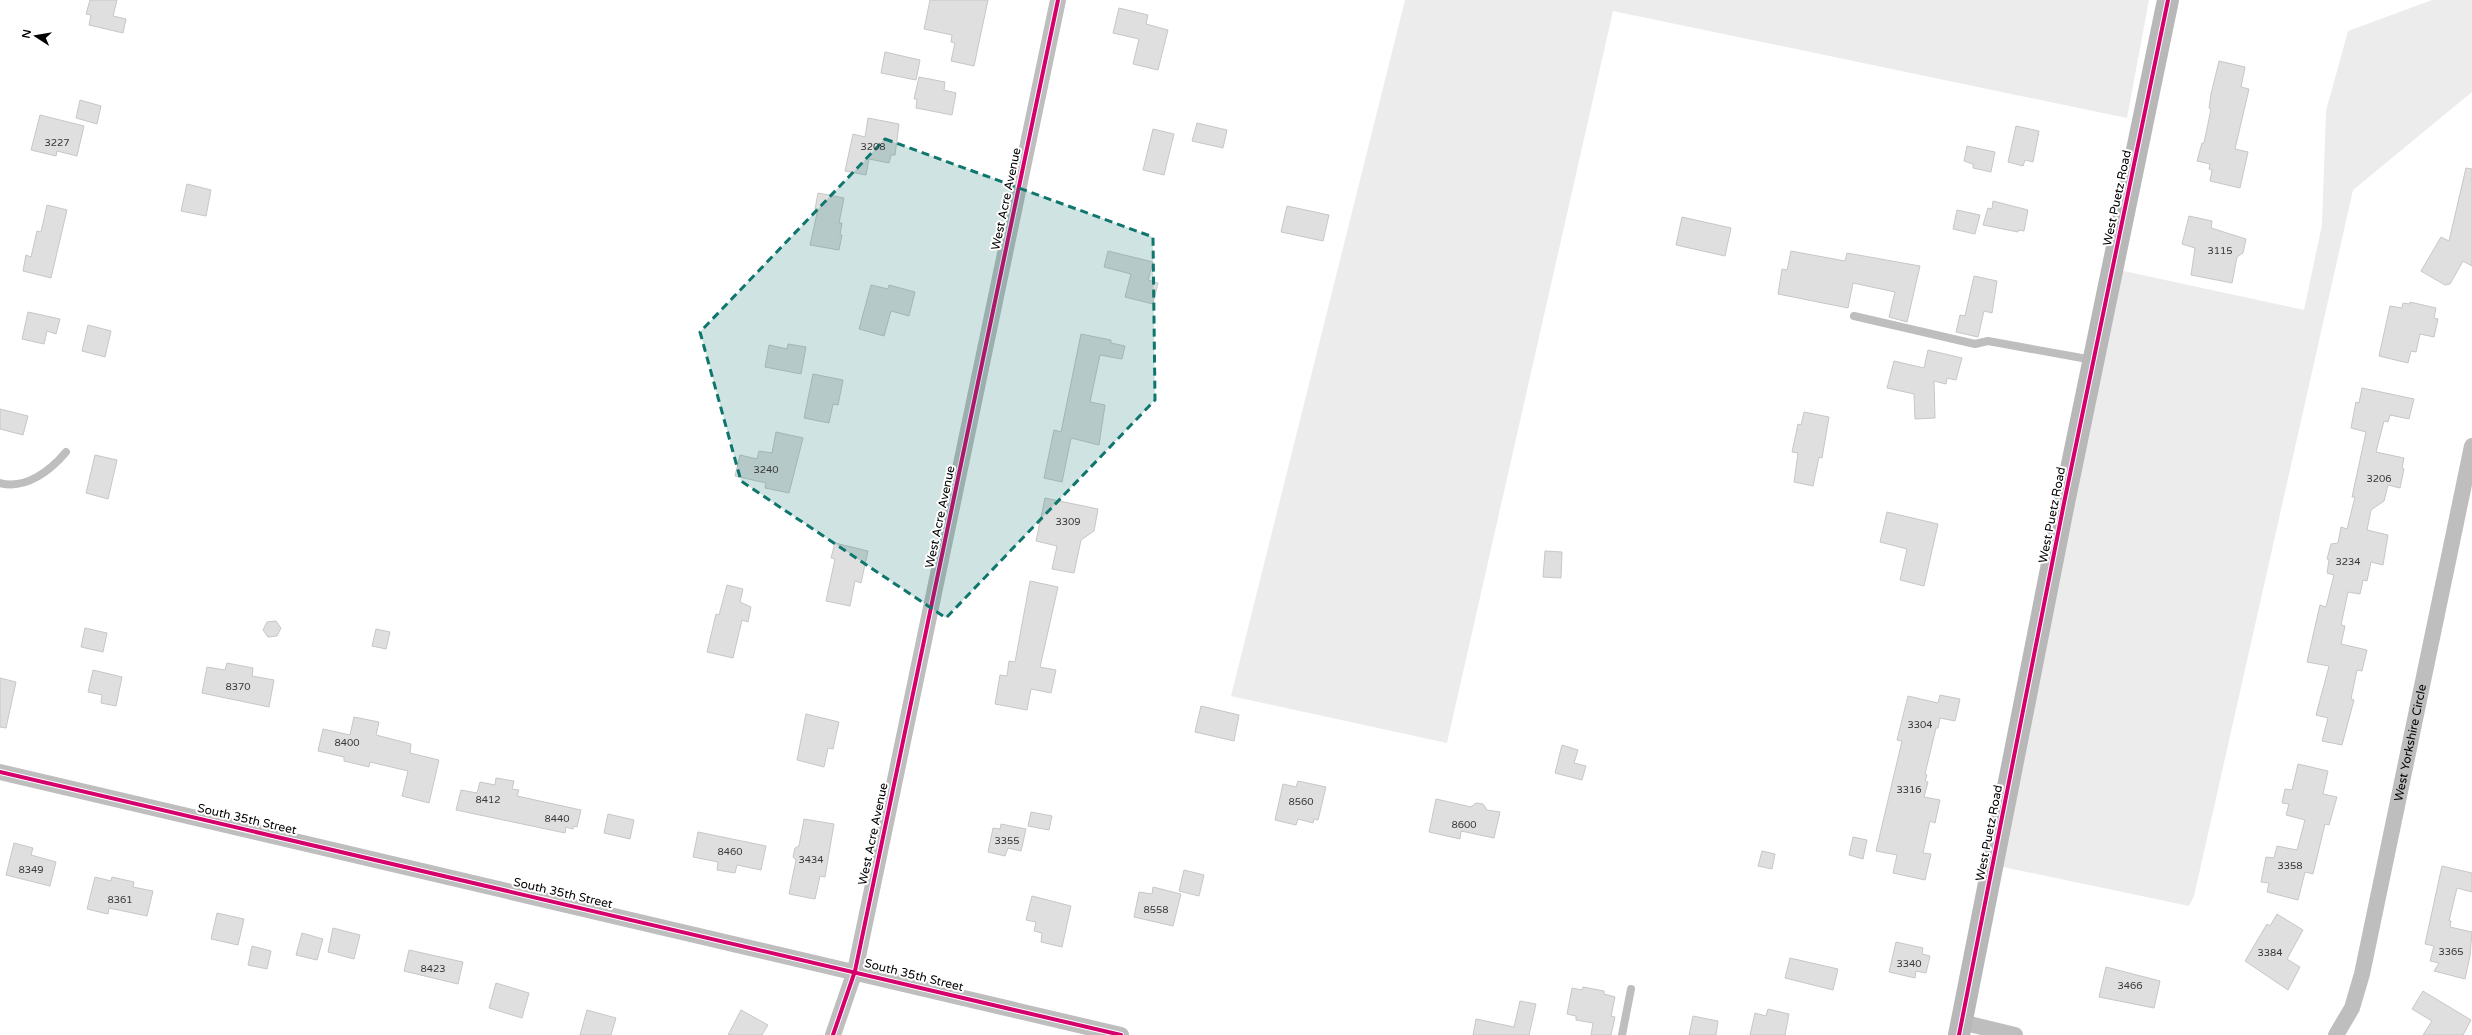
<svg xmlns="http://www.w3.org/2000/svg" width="2472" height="1035" font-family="'Varela Round',sans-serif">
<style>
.green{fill:#ececec}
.building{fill:#dfdfdf;stroke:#c7c7c7}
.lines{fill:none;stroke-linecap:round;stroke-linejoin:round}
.lane{stroke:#bebebe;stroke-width:8}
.street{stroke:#bebebe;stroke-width:16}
.secondary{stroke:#b8b8b8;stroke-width:22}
.cycleway-casing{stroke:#fff;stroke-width:6}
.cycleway{stroke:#d6006c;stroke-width:4}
.marked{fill:#0f766e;fill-opacity:0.2;stroke:#0f766e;stroke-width:3;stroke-dasharray:8 5;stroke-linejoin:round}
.labels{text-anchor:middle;stroke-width:4;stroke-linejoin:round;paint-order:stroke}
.number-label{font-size:10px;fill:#383838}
.street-label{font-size:12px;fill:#000;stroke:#fff}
</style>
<rect width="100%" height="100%" fill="#fff"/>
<g class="green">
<polygon points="1405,0 2149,0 2127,118 1613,11 1447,743 1231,696"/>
<polygon points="2432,0 2472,0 2472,92 2353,190 2194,896 2189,906 1998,866 2119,270 2304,310 2322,225 2326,111 2348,31"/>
</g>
<g class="building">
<polygon points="90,0 117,0 113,16 126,19 123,33 89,25 91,15 86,14"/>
<polygon points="930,0 988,0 974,66 951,61 955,43 951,42 952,35 924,29"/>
<polygon points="1119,8 1148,15 1146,24 1168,30 1158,70 1133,64 1139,39 1113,33"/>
<polygon points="885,52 920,60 916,80 881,73"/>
<polygon points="2219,61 2245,67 2241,87 2249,89 2235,149 2248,152 2240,188 2210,181 2212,170 2209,169 2210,164 2197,161 2202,143 2204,143 2211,109 2209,108 2211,94"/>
<polygon points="919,77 945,82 944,90 956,93 952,115 916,108 917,99 914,99"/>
<polygon points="80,100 101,106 97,124 76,118"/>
<polygon points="40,115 84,126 77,156 57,151 56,156 31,150"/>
<polygon points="868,118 899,124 895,155 891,155 889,163 869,159 866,175 845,171 853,134 865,137"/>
<polygon points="1197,123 1227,130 1223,148 1192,141"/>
<polygon points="2016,126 2039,131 2033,162 2025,160 2023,166 2008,162"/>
<polygon points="1153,129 1174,134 1164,175 1143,170"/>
<polygon points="1967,146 1995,152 1991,172 1973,168 1973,164 1964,161"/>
<polygon points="2466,168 2472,169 2472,266 2463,261 2450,284 2445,285 2421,271 2441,237 2449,241"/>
<polygon points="187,184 211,190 206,216 181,211"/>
<polygon points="818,193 844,198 839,223 842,223 840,235 842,235 839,250 810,245 818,209 815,209"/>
<polygon points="1993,201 2028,210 2024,231 2018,230 2018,232 1983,225 1988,208 1992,209"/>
<polygon points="47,205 67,210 51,278 23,271 26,255 31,257 37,231 41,232"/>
<polygon points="1287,206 1329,215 1323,241 1281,232"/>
<polygon points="1957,210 1980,215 1975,234 1953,229"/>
<polygon points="2189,216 2212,221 2211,228 2246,239 2243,253 2237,257 2232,283 2191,275 2195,248 2182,244"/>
<polygon points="1682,217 1731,228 1725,256 1676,245"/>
<polygon points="1108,251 1153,262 1148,280 1158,283 1153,304 1125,297 1131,274 1104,267"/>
<polygon points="1791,251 1845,261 1847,253 1920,266 1907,322 1889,317 1895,292 1853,283 1848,308 1778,294 1782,269 1787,270"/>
<polygon points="1974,276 1997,281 1992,313 1984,311 1978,337 1956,332 1960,315 1965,316"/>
<polygon points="871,285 888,289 889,285 915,292 909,316 891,311 884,336 859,329"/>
<polygon points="2410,302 2436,308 2434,318 2438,319 2434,337 2420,334 2416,352 2411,351 2408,363 2379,356 2390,306 2402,308 2403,303 2410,304"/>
<polygon points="28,312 60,319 56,334 47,331 44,344 22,339"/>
<polygon points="88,325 111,331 105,357 82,351"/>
<polygon points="1081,334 1111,340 1111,343 1125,346 1122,359 1100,355 1090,402 1105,405 1099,445 1071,438 1062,482 1044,478 1054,430 1061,432"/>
<polygon points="788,344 806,347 801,374 765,367 769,345 787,349"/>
<polygon points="1928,350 1962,358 1956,380 1947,378 1946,384 1934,381 1935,418 1915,419 1914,394 1887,388 1894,361 1924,368"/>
<polygon points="813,374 843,380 838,405 833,404 829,423 804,418"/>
<polygon points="2362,388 2414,399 2409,419 2390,415 2388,422 2384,421 2376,452 2404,458 2402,468 2404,469 2400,488 2388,485 2384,501 2371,510 2367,530 2388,535 2383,565 2371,562 2367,581 2363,580 2360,594 2348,592 2341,625 2345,626 2341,644 2367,650 2362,671 2357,670 2351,699 2354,700 2342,745 2322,741 2328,718 2316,715 2329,666 2307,662 2320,605 2326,607 2334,575 2327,573 2329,560 2327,559 2331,544 2338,543 2341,527 2347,529 2355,497 2352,497 2366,432 2351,428 2356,402 2359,403"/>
<polygon points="0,409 28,416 23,435 0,429"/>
<polygon points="1804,412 1829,417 1822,458 1819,457 1813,486 1794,482 1798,453 1792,452 1798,424 1801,425"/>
<polygon points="776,432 803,438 789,493 765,488 766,483 735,476 740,455 757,459 759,451 772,453"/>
<polygon points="95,455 117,460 108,499 86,493"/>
<polygon points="1045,498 1098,509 1094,531 1081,540 1074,573 1052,569 1057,546 1036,541"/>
<polygon points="1887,512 1938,524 1924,586 1900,580 1907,549 1880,542"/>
<polygon points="835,543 868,551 861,583 855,581 850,606 826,601 835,559 831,558"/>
<polygon points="1545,551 1562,552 1561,578 1543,577"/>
<polygon points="1030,581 1058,587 1040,667 1056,670 1051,693 1031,689 1027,710 995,704 1000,675 1007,676 1009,661 1015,662"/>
<polygon points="727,585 743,589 740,602 751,607 748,622 742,620 733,658 707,652 716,614 719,615"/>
<polygon points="276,621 281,628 277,636 268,637 263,630 267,622"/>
<polygon points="85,628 107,633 103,652 81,647"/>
<polygon points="376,629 390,632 386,649 372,646"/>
<polygon points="227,663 253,668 252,676 274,680 269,707 202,693 207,667 225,670"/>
<polygon points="93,670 122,677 116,706 101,703 102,695 88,692"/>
<polygon points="0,678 16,682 6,728 0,727"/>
<polygon points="1940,695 1960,699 1955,721 1940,718 1938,728 1936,728 1925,774 1927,775 1925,781 1928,782 1924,797 1940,800 1935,823 1930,821 1923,853 1931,854 1925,880 1893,873 1897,855 1876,851 1902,741 1897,740 1908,696 1938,703"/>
<polygon points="1201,706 1239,715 1234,741 1195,732"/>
<polygon points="806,714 839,722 833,749 828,748 824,767 797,760"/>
<polygon points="354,717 379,722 376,735 411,744 410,753 439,760 429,803 402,796 408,771 370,762 369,767 344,761 344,757 318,751 323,729 350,735"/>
<polygon points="1562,745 1578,750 1574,763 1586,766 1582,780 1555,773"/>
<polygon points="2298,764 2328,771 2323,794 2337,797 2329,825 2325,824 2313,874 2305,872 2298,900 2267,892 2269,883 2261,882 2266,857 2274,858 2277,846 2297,850 2305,820 2286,815 2289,804 2282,803 2285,789 2292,790"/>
<polygon points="496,778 514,781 512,789 519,790 517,796 581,810 577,827 574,826 573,829 566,827 565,833 456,810 461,790 477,793 480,782 495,785"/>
<polygon points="1298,781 1326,787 1318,820 1314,819 1313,823 1298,819 1296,825 1275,820 1283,784 1296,787"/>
<polygon points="1436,799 1471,807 1476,803 1483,804 1487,810 1500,812 1494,838 1461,831 1460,839 1429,832"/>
<polygon points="1031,812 1052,816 1049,830 1028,826"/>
<polygon points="608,814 634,820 630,839 604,833"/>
<polygon points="804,819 834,824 825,877 820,876 815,899 789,894 796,860 793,857 795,848 799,846"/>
<polygon points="1001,824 1026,829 1021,851 1008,848 1005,856 988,852 993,828 1000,829"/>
<polygon points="698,832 766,846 761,870 737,865 735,873 717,870 718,862 693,857"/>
<polygon points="1853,837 1867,840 1863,859 1849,855"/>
<polygon points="14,843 33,848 31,855 56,862 50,886 6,875"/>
<polygon points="1762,851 1775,854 1772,869 1758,866"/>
<polygon points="2442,866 2472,873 2472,892 2457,888 2449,921 2451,921 2450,927 2472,932 2470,956 2465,979 2434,971 2439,963 2430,961 2434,946 2425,944"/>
<polygon points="1184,870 1204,875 1199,896 1179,891"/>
<polygon points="95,877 111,881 112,877 134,882 133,887 153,891 147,916 109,908 108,914 87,909"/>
<polygon points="1153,887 1181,894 1173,926 1134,917 1139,892 1152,894"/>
<polygon points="1032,896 1071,906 1062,947 1041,942 1042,933 1034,931 1036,922 1026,920"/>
<polygon points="217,913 244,919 238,945 211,939"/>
<polygon points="2277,914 2303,930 2287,959 2300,967 2288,990 2245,961 2267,924 2270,926"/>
<polygon points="333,928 360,935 354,959 328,952"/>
<polygon points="302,933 323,939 317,960 296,955"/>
<polygon points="1896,942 1923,948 1922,954 1930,956 1926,973 1916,971 1915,978 1889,972"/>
<polygon points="252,946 271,951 267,969 248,965"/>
<polygon points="409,950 463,962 458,984 404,971"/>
<polygon points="1790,958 1838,969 1833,990 1785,978"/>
<polygon points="2106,967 2160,981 2154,1008 2099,997"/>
<polygon points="496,983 529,993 522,1018 489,1008"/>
<polygon points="1583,987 1604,991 1604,994 1615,997 1611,1016 1615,1017 1611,1035 1591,1035 1593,1023 1576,1020 1576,1016 1567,1014 1572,988 1582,990"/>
<polygon points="2423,991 2471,1020 2463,1035 2423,1035 2432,1021 2412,1009"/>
<polygon points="1520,1001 1536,1004 1529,1035 1473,1035 1476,1019 1514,1027"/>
<polygon points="1768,1009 1789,1014 1785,1035 1750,1035 1755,1013 1766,1016"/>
<polygon points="587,1010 616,1018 611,1035 580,1035"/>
<polygon points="741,1010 768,1025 762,1035 728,1035"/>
<polygon points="1693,1016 1718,1021 1716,1035 1689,1035"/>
</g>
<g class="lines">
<g class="lane">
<polyline points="1854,316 1975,344 1988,341 2093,360"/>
<path d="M0 483C26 490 51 470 66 452"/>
<polyline points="1622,1035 1631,989"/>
</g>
<g class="street">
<polyline points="0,772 1121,1035"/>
<polyline points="1961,1022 2015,1035"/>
<polyline points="833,1035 855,971 1058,0"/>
<path id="s1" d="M2336 1035 2352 1008 2362 974 2472 446"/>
</g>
<polyline class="secondary" points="1959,1035 2064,503 2168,0"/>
<defs>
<g id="cycleway">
<polyline points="0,772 1121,1035"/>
<polyline points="833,1035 855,971 1058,0"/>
<polyline points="1959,1035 2064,503 2168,0"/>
</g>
</defs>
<use href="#cycleway" class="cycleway-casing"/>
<use href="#cycleway" class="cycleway"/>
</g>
<path class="marked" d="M885 139 1153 237 1155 400 946 618 741 481 700 332Z"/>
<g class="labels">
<g class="number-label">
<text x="57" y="146">3227</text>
<text x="873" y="150">3208</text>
<text x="2220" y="254">3115</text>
<text x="766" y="473">3240</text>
<text x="2379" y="482">3206</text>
<text x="1068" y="525">3309</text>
<text x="2348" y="565">3234</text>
<text x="238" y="690">8370</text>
<text x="1920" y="728">3304</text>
<text x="347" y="746">8400</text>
<text x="1909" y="793">3316</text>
<text x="488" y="803">8412</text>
<text x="1301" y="805">8560</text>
<text x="557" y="822">8440</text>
<text x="1464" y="828">8600</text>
<text x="1007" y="844">3355</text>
<text x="730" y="855">8460</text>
<text x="811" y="863">3434</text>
<text x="2290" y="869">3358</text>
<text x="31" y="873">8349</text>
<text x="120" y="903">8361</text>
<text x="1156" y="913">8558</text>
<text x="2451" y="955">3365</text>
<text x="2270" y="956">3384</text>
<text x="1909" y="967">3340</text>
<text x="433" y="972">8423</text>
<text x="2130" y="989">3466</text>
</g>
<g class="street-label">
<text transform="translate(2117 198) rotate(-78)" y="4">West Puetz Road</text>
<text transform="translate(1006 199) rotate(-78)" y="4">West Acre Avenue</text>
<text transform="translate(2052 515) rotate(-79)" y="4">West Puetz Road</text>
<text transform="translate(940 517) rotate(-78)" y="4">West Acre Avenue</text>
<text dy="4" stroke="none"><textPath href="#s1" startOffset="303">West Yorkshire Circle</textPath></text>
<text transform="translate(247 819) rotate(13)" y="4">South 35th Street</text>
<text transform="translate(1989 833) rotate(-79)" y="4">West Puetz Road</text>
<text transform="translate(873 834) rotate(-78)" y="4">West Acre Avenue</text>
<text transform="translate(563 893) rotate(13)" y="4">South 35th Street</text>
<text transform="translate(914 975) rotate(14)" y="4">South 35th Street</text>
</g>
</g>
<g transform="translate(36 36) rotate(282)" stroke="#ffffff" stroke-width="3" paint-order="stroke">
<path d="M0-3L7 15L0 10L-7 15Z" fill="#000000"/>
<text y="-6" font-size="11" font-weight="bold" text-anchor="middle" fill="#000000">N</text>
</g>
</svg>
